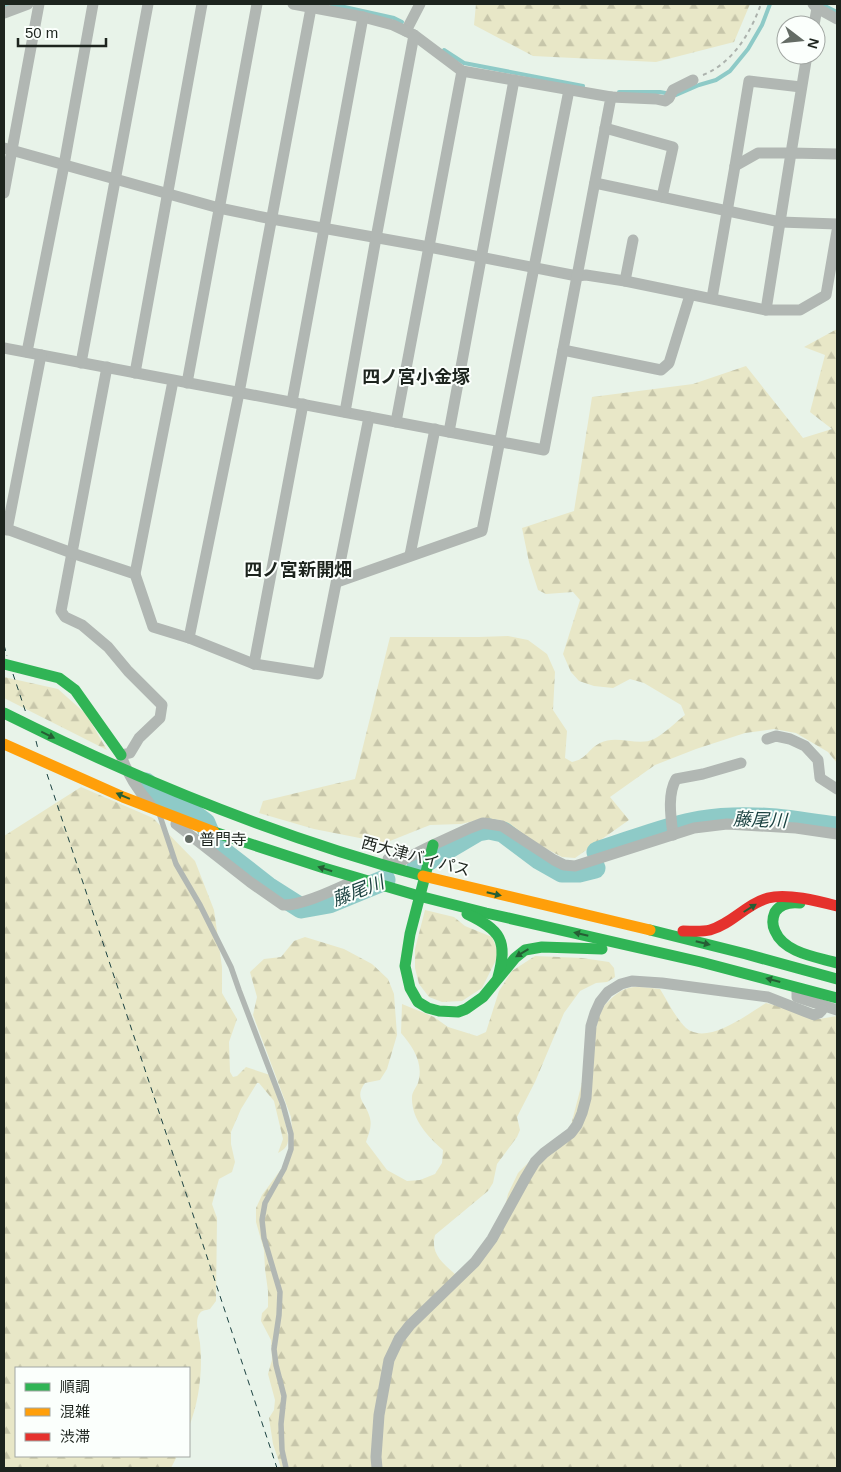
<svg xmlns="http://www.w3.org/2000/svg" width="841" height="1472" font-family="Helvetica,'Noto Sans JP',sans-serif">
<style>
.forest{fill:url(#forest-firs)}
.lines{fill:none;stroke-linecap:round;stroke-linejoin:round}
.stream{stroke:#8ecac7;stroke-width:4}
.river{stroke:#8ecac7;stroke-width:21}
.ferry{stroke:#1b4241;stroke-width:1;stroke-dasharray:6 5;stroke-linecap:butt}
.path{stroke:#acb2ad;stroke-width:2;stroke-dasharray:4 4;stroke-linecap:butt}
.lane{stroke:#b1b7b3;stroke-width:5.5}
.street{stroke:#b1b7b3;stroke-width:11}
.fast{stroke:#30b455;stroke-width:11}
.slow{stroke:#ff9f0a;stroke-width:11}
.jam{stroke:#e5322d;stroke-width:11}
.oneway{fill:#255e34}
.poi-dot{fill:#646c65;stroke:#fbfffc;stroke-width:2}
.labels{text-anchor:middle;stroke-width:4;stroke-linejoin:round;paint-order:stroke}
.poi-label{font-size:16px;fill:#1d241e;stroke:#fbfffc;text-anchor:start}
.street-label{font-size:16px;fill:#1d241e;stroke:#fbfffc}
.neighbourhood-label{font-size:18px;font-weight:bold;fill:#1d241e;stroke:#fbfffc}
.water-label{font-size:18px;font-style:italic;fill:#1b4241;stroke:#fbfffc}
</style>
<defs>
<pattern id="forest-firs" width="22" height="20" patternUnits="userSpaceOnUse" patternTransform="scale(1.25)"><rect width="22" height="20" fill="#e8e7c7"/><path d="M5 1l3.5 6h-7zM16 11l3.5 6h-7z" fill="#c7c6aa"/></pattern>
</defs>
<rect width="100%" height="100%" fill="#e8f3e9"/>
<g class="forest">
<polygon points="476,4 750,4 734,42 656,62 533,56 474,25"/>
<path d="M837 329V763L828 752 796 733 774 729 745 733 696 749 655 765 610 797 629 820 575 858 562 857 543 847 501 820 482 819 461 824 430 825 385 843 314 829 259 813 263 801 355 779 390 637H479L508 636 528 640 547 654 555 672 553 710 567 731 565 758 572 762C587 759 588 749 600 743 617 734 638 747 654 739 664 734 677 721 685 715L681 705 644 683 630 679 613 688 594 686 579 681 571 672 563 654 580 600 573 592 546 594 538 590 529 562 522 528 574 511 592 397 693 384 746 366 803 438 832 429 810 412 825 355 804 347Z"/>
<polygon points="4,677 58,689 86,714 107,750 4,698"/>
<path d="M81 787 153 818 195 861 214 910 222 967V993L237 1019 229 1042 230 1072 233 1077 237 1076 246 1067 270 1075C274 1087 290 1131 288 1141 287 1148 283 1150 278 1153L283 1139 274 1101 259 1083H257L241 1109 231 1132V1144L235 1162 232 1172 219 1179 212 1204 217 1218 216 1301 210 1309C207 1310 202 1310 200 1313 194 1320 199 1335 200 1343 203 1371 199 1401 189 1427V1368H16V1456H177L171 1468H4V836Z"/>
<polygon points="425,910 454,917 465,926 492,937 499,954 482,988 462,1001 442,1002 429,997 419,984 415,968 415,949"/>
<path d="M305 937 344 949 372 964 388 979 394 994 397 1035 387 1069 380 1080 365 1083C354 1098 365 1102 369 1115 373 1125 369 1133 366 1142L387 1170 407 1181 420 1180 435 1174 442 1163 443 1150C428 1137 411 1119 412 1097 412 1092 416 1088 418 1083 424 1063 413 1047 401 1033L402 1004 434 1017 448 1027 477 1036 486 1032 499 991 512 971 535 956 582 958 609 962 614 968 615 977 607 982 596 983 580 991 564 1013 535 1082 517 1117 520 1130 517 1137 497 1164 493 1183 488 1191 435 1235C430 1254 443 1263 456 1275L498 1235 508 1194 518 1173 542 1149 569 1133 601 1009C624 985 627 985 660 989 668 1002 675 1017 686 1028 707 1046 748 1014 766 1003L790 1009 805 1016 819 1019 837 1016V1468H281L273 1444 269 1418 274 1410 275 1400 268 1374 272 1360 271 1340 261 1321 262 1313 268 1307V1291L265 1269 264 1250 256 1222V1208L262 1195 282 1168 293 1138 291 1117 253 1015 257 997 250 972 264 959 281 957 294 941Z"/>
</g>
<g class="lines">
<g class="stream">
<polyline points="331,4 394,18 402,22"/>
<polyline points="821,4 837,12"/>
<polyline points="4,6 9,4"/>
<polyline points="444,50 464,63 583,86"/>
<polyline points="619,92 660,92 676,95 699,85 716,80 730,71 748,49 762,25 770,4"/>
</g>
<g class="river">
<polyline points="146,783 161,799 190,812 205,823 214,845 268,887 301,908 329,903 385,880"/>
<path d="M597 852C629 842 668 826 700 821 725 817 751 817 776 819 797 821 817 825 837 827"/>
<polyline points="417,867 478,831 489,829 503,832 539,859 562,872 579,872 595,868"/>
</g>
<g class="ferry">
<polyline points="4,645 7,656"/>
<polyline points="13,674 26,713"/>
<polyline points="36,741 38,749"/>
<polyline points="47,774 277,1468"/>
</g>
<path class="path" d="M703 75C733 63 751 32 761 4"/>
<polyline class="lane" points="160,816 176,864 200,905 231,967 239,990 283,1105 291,1134 291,1149 284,1169 265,1203 262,1220 264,1238 280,1292 279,1315 274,1349 276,1365 284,1396 281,1424 282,1450 286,1468"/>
<g class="street">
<polyline points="813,4 817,8 837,19"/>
<polyline points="4,13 28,4"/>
<polyline points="814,25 817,8 815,4"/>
<polyline points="406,31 420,4"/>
<polyline points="611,97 656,99 665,101 669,98 673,90 693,80"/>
<polyline points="605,128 673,147 662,197"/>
<polyline points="4,148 219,208 272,219 429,247 577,276 586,275 625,281 766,310 800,310 826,295 837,231"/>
<polyline points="735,166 749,81 801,87"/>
<polyline points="595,183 780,222 837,224"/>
<polyline points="4,193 39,4"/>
<polyline points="625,281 633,240"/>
<polyline points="712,298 735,166 758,153 791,153 807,55"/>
<polyline points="766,310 791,153 837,154"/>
<polyline points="4,348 544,450 611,97 462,71 414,35 393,25 363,17 293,4"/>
<polyline points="563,350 661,370 669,363 690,295"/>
<polyline points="27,352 64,165 93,4"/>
<polyline points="81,363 148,4"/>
<path d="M107 367 61 611 65 617 82 625 108 647 128 671 162 705 160 718 139 738 130 753 121 755C127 774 137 789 150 804"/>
<polyline points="135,373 202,4"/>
<polyline points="187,383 257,4"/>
<polyline points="292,402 363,17"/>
<polyline points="345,412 376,238 414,35"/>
<polyline points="396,422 462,71"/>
<polyline points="449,432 514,80"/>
<polyline points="4,528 72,553 135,574 153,627 189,638 254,664 318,674 369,417"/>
<polyline points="7,530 41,355"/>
<polyline points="410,555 435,429"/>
<polyline points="135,574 173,381"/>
<polyline points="337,582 482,531 569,90"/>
<polyline points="189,638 239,393 311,8"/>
<polyline points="254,664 303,404"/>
<polyline points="767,739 776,736 790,739 805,746 818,760 820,778 837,789"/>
<path d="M176 824 250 882 283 905C302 906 338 888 356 880"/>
<path d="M673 835C671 818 667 795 676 779L703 774 741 763"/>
<polyline points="388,859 403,860 433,845 470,828 483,823 502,826 554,860 564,865 575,866 694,828 727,824 796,828 837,834"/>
<polyline points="797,989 797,997 837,1010"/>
<polyline points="377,1468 376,1457 379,1415 389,1360 399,1339 410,1325 475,1262 492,1239 526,1177 535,1162 544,1153 571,1133 577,1125 582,1113 586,1098 591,1026 595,1013 600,1002 608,992 621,984 632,981 662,983 768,997 814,1015 819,1013 822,1010"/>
</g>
<g class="fast">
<polyline points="4,664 59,678 75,690 121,755"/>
<path d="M4 713C138 780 277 837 423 876"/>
<polyline points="214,832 324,868 419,896 486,913 701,962 837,998"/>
<polyline points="433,845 410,934 405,966 410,988 418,1002 428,1008 439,1011 458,1012 466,1009 483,997 515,958 525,950 542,947 602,949"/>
<path d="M800 903C791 902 781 903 775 912 772 919 772 925 775 931 784 953 817 957 837 963"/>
<path d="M467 914C501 930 508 941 498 977"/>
<polyline points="650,930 746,954 837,979"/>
</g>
<g class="slow">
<polyline points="4,744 123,797 214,832"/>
<polyline points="423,876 650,930"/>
</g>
<path class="jam" d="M683 931C692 931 702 932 710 930 732 924 746 904 768 898 787 893 818 901 837 906"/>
</g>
<defs><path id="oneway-solid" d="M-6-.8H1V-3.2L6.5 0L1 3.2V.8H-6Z" transform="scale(1.25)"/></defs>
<g class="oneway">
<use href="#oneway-solid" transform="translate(48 735) rotate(26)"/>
<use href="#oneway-solid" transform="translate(123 796) rotate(-157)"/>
<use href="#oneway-solid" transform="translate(325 869) rotate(-163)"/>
<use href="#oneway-solid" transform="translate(494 894) rotate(13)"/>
<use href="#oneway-solid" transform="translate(750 908) rotate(-32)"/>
<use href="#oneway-solid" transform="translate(581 934) rotate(-167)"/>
<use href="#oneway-solid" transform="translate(703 943) rotate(14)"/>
<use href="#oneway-solid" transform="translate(522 953) rotate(149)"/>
<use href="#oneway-solid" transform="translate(773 980) rotate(-165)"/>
</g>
<circle class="poi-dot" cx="189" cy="839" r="5"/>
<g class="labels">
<g class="poi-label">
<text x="199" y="845">普門寺</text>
</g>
<g class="street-label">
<text transform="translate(416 856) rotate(15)" y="6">西大津バイパス</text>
</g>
<g class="neighbourhood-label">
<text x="416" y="383">四ノ宮小金塚</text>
<text x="298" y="576">四ノ宮新開畑</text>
</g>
<g class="water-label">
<text transform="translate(760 820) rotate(2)" y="6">藤尾川</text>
<text transform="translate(358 891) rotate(-21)" y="6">藤尾川</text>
</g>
</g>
<rect width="841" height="1472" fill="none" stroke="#1d241e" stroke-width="10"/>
<rect x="15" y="1367" width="175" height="90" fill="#fbfffc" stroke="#a2a7a3"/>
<rect x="25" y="1383" width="25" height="8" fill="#30b455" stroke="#a2a7a3"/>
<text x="60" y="1392" font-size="15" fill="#1d241e">順調</text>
<rect x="25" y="1408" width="25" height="8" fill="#ff9f0a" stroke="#a2a7a3"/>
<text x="60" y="1417" font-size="15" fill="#1d241e">混雑</text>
<rect x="25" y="1433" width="25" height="8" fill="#e5322d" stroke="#a2a7a3"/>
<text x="60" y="1442" font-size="15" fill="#1d241e">渋滞</text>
<g transform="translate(801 40) rotate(106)"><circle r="24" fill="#fbfffc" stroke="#a2a7a3"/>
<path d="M0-4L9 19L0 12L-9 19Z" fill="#646c65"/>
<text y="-8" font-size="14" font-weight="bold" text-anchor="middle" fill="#1d241e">N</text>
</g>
<path d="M18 38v8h88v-8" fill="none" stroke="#1d241e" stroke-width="2.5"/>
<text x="25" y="38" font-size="15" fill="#1d241e" stroke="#fbfffc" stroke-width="4" paint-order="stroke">50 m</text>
</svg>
